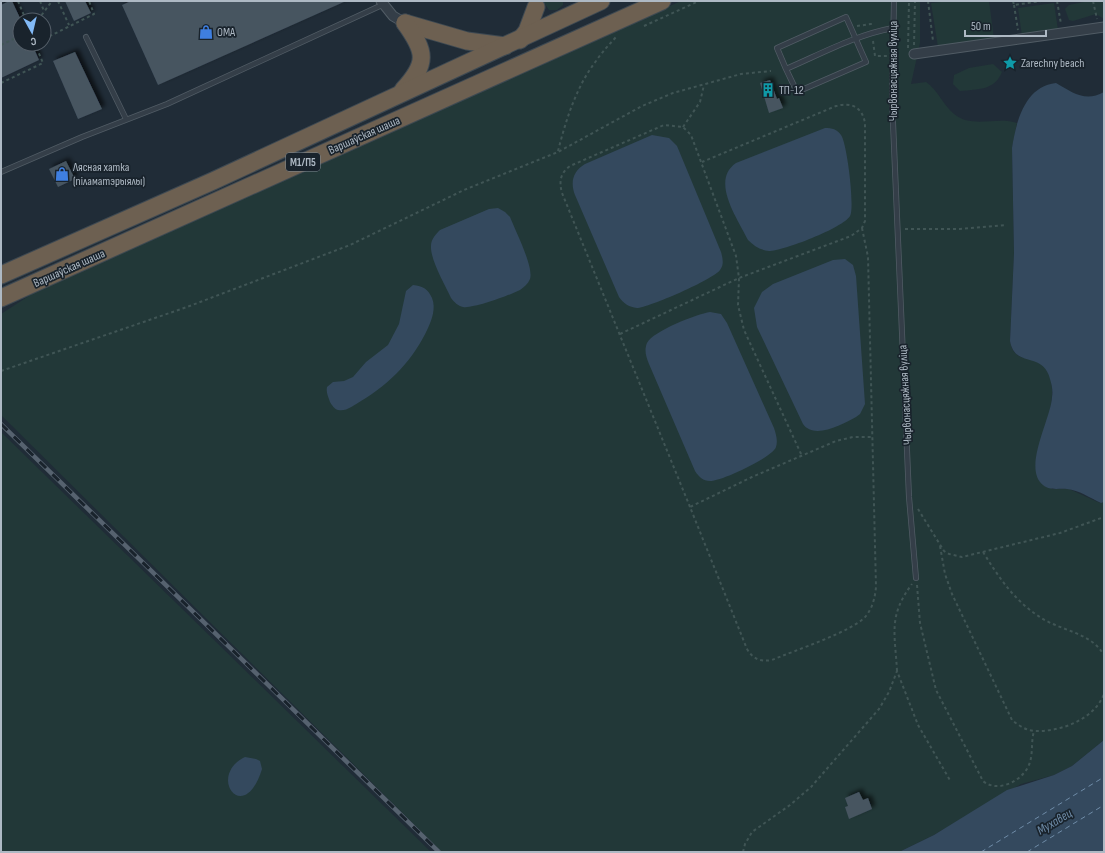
<svg xmlns="http://www.w3.org/2000/svg" width="1105" height="853" font-family="'Sofia Sans Condensed',sans-serif">
<style>
.green{fill:#223838}
.water{fill:#34495e}
.lines{fill:none;stroke-linecap:round;stroke-linejoin:round}
.ferry{stroke:#6f8ca8;stroke-width:1;stroke-dasharray:5 4;stroke-linecap:butt}
.building{fill:#465461;filter:url(#shadow)}
.lane-casing{stroke:#515c65;stroke-width:6}
.street-casing{stroke:#515c65;stroke-width:11}
.highway-casing{stroke:#3e4952;stroke-width:19}
.path{stroke:#405555;stroke-width:2;stroke-dasharray:3 3;stroke-linecap:butt}
.lane{stroke:#343e48;stroke-width:4.5}
.street{stroke:#343e48;stroke-width:9}
.highway{stroke:#6d6051;stroke-width:17}
.rail-casing{stroke:#56626f;stroke-width:4.5}
.rail{stroke:#19232c;stroke-width:3;stroke-dasharray:9;stroke-linecap:butt}
.labels{text-anchor:middle;stroke-width:3.5;stroke-linejoin:round;paint-order:stroke}
.shield{fill:#19232c;stroke:#818c96;stroke-width:1}
.shield-label{font-size:11px;font-weight:bold;fill:#aeb9c4}
.poi-label{font-size:12px;fill:#aeb9c4;stroke:#19232c;text-anchor:start}
.street-label{font-size:12px;fill:#aeb9c4;stroke:#19232c}
.water-label{font-size:13px;font-style:italic;fill:#6f8ca8;stroke:#19232c}
</style>
<defs>
<filter id="shadow"><feDropShadow dx="3.5" dy="-3.5" stdDeviation="2" flood-color="#0009"/></filter>
</defs>
<rect width="100%" height="100%" fill="#202c37"/>
<g class="green">
<polygon points="543,1 563,1 563,5 557,10 549,10"/>
<path d="M681 1H920V43L911 84 926 82C939 91 942 104 954 114 972 129 997 116 1017 123L1012 148 1014 253 1010 341C1014 362 1026 355 1040 363 1055 372 1053 396 1050 410L1052 489H1069L1100 503 1104 502V740L1072 766 1054 775 1021 784 934 835 899 852H442L1 415V314L35 292Z"/>
<polygon points="950,1 989,1 994,39 938,47 931,3"/>
<polygon points="1089,1 1104,1 1104,19 1096,14 1073,21 1069,20 1065,9 1069,5"/>
<polygon points="1054,3 1058,30 1022,36 1018,8"/>
<path d="M993 64 1002 72C994 91 978 89 960 91L953 84 954 75 969 68Z"/>
<polygon points="1,432 431,852 1,852"/>
</g>
<g class="water">
<path d="M1056 83C1072 92 1085 103 1104 92V502L1101 503C1090 498 1079 490 1067 489 1059 488 1050 491 1043 485 1022 468 1051 419 1052 397 1053 392 1052 385 1050 379 1043 351 1015 369 1010 341L1014 253 1012 148C1016 122 1025 86 1056 83Z"/>
<path d="M825 128C832 128 837 129 841 135 847 143 855 208 850 216 843 228 783 251 769 251 760 250 754 246 748 240 738 219 710 181 736 163Z"/>
<path d="M652 135 669 138 677 146 721 252C723 259 724 265 720 270 714 279 648 308 637 308 629 307 624 304 619 297L575 195C570 182 573 171 585 164Z"/>
<path d="M498 208 505 212 510 217C515 230 534 267 530 279 528 284 524 287 520 290 510 295 473 309 463 307 458 306 454 302 451 298 445 285 430 259 431 246 431 239 436 234 440 230L489 209Z"/>
<path d="M845 259 853 265 856 276 865 404 860 414 856 417C843 424 814 440 803 424L757 327 754 308 762 292 773 284 833 260Z"/>
<path d="M413 285C423 286 428 289 432 298 436 308 432 319 428 328 414 359 390 384 361 401 354 405 346 412 338 410 334 409 332 405 330 402 328 396 326 392 327 387L333 382 344 381 353 377 366 362 388 345 399 324 406 291Z"/>
<path d="M710 312 721 314 727 323 774 428C776 434 778 441 776 447 773 457 722 481 710 481 703 481 699 477 695 471L649 364C646 357 644 350 647 343 653 331 697 314 710 312Z"/>
<polygon points="1104,740 1104,852 899,852 934,835 1007,790 1054,775 1072,766"/>
<path d="M245 757 256 759 260 761 262 769C244 827 206 776 245 757Z"/>
</g>
<g class="lines">
<g class="ferry">
<polyline points="981,852 1104,777"/>
<polyline points="1027,852 1104,805"/>
</g>
</g>
<g class="building">
<polygon points="9,1 12,1 20,18 20,44 32,44 39,60 1,78 1,5"/>
<polygon points="65,1 85,1 91,13 74,21"/>
<polygon points="131,1 346,1 158,85 122,5"/>
<polygon points="75,52 102,109 78,119 53,61"/>
<polygon points="770,80 777,99 779,98 783,108 769,113 760,83"/>
<polygon points="66,161 75,179 58,187 49,169"/>
<polygon points="859,792 863,800 868,798 872,809 849,819 845,807 848,806 845,798"/>
</g>
<g class="lines">
<defs>
<g id="lane">
<polyline points="894,1 892,99 909,497 916,578"/>
<polyline points="86,37 126,119"/>
<path d="M786 69 777 48 846 17C853 32 859 47 866 62L797 92 786 69C821 54 855 35 893 28"/>
<polyline points="1,172 82,137 167,104 382,5"/>
</g>
<g id="street">
<polyline points="381,1 393,16 405,23"/>
<polyline points="914,54 1104,27"/>
</g>
<g id="highway">
<polyline points="405,23 467,41 505,46"/>
<polyline points="520,40 527,31 536,7"/>
<path d="M403 90C428 63 426 52 405 23"/>
<polyline points="1,275 213,181 601,1"/>
<polyline points="1,298 662,1"/>
</g>
</defs>
<use href="#lane" class="lane-casing"/>
<use href="#street" class="street-casing"/>
<use href="#highway" class="highway-casing"/>
<g class="path">
<polyline points="18,1 26,20"/>
<polyline points="40,1 44,11"/>
<polyline points="58,1 69,25"/>
<polyline points="928,1 933,41"/>
<polyline points="1013,1 1014,5 1041,1"/>
<polyline points="1057,1 1061,24"/>
<polyline points="1093,1 1097,19"/>
<polyline points="1014,5 1018,30"/>
<polyline points="38,20 52,1"/>
<polyline points="644,26 699,1"/>
<polyline points="857,26 871,24 871,26"/>
<polyline points="44,39 94,14 89,1"/>
<polyline points="873,41 875,56 887,56"/>
<polyline points="1,45 20,36"/>
<polyline points="914,45 915,1"/>
<polyline points="908,48 909,1"/>
<polyline points="1,83 43,63 35,44"/>
<polyline points="683,127 700,102 704,85"/>
<path d="M558 151C566 120 576 87 596 61 602 52 609 45 616 37"/>
<path d="M862 228 868 257 876 587C875 597 873 607 866 616 854 631 793 651 772 660 760 662 753 659 747 649L690 507 752 477 836 441 853 437H872"/>
<polyline points="905,229 960,229 1006,225"/>
<path d="M620 334 739 278 851 236 862 228 865 221V123C862 107 852 102 836 106L702 162"/>
<polyline points="1,371 187,307 350,245 464,190 558,152 642,106 673,93 741,74 771,71"/>
<path d="M690 507 562 193C559 182 560 173 570 166L664 125 683 127 691 135 736 256 739 278 738 305 744 330 802 456"/>
<polyline points="918,509 944,551 949,554 962,557 1060,533 1104,517"/>
<path d="M940 546 945 574 952 594 1012 720C1018 725 1025 730 1034 731 1060 732 1094 720 1104 694"/>
<path d="M983 552C998 576 1013 599 1037 615 1058 631 1090 631 1104 655"/>
<path d="M917 585 920 623 936 690 983 781C998 794 1025 780 1030 762 1033 752 1031 741 1034 731"/>
<path d="M897 671C895 633 888 616 912 584"/>
<polyline points="743,852 745,844 752,832 790,805 811,787 879,709 889,692 897,671 918,725 951,782"/>
</g>
<use href="#lane" class="lane"/>
<use href="#street" class="street"/>
<use href="#highway" class="highway"/>
<defs>
<polyline id="rail" points="1,424 439,852"/>
</defs>
<use href="#rail" class="rail-casing"/>
<use href="#rail" class="rail"/>
</g>
<defs>
<symbol id="shop-bare" viewBox="-9 -9 18 18"><path d="M-5-2.5h2.3a2.7 3.5 0 0 1 5.4 0H5L5.5 6h-11ZM-1.5-2.5h3a1.5 2.3 0 0 0-3 0Z" fill="#3f7fe0" stroke="#19232c" stroke-width="2.5" paint-order="stroke"/></symbol>
<symbol id="sight-bare" viewBox="-9 -9 18 18"><path d="M0-6L1.8-2.2L6-1.7L2.9 1.2L3.7 5.4L0 3.3L-3.7 5.4L-2.9 1.2L-6-1.7L-1.8-2.2Z" fill="#0f9aa8" stroke="#19232c" stroke-width="2.5" paint-order="stroke"/></symbol>
<symbol id="building-bare" viewBox="-9 -9 18 18"><path d="M-4-6H4V6H1V3H-1V6H-4ZM-2.5-4.3h1.7v1.8h-1.7ZM.8-4.3h1.7v1.8H.8ZM-2.5-1h1.7V.8h-1.7ZM.8-1h1.7V.8H.8Z" fill="#0f9aa8" stroke="#19232c" stroke-width="2.5" paint-order="stroke"/></symbol>
</defs>
<g fill-rule="evenodd">
<use href="#shop-bare" x="196" y="22" width="20" height="20"/>
<use href="#sight-bare" x="1000" y="53" width="20" height="20"/>
<use href="#building-bare" x="758" y="80" width="20" height="20"/>
<use href="#shop-bare" x="52" y="164" width="20" height="20"/>
</g>
<g class="labels">
<rect class="shield" x="286" y="153" width="34" height="18" rx="3"/>
<g class="shield-label">
<text x="303" y="166">М1/П5</text>
</g>
<g class="poi-label">
<text x="217" y="36">ОМА</text>
<text x="1021" y="67">Zarechny beach</text>
<text x="779" y="94">ТП-12</text>
<text x="73" y="171">Лясная хатка<tspan x="73" dy="14">(піламатэрыялы)</tspan></text>
</g>
<g class="street-label">
<text transform="translate(893 71) rotate(-90)" y="4">Чырвонасцяжная вуліца</text>
<text transform="translate(364 135) rotate(-24)" y="4">Варшаўская шаша</text>
<text transform="translate(69 268) rotate(-24)" y="4">Варшаўская шаша</text>
<text transform="translate(905 395) rotate(-93)" y="4">Чырвонасцяжная вуліца</text>
</g>
<g class="water-label">
<text transform="translate(1054 821) rotate(-31)" y="5">Мухавец</text>
</g>
</g>
<rect width="1105" height="853" fill="none" stroke="#aeb9c4" stroke-width="4"/>
<g transform="translate(32 32) rotate(172)"><circle r="19" fill="#19232c" stroke="#555f69"/>
<path d="M0-3L7 15L0 10L-7 15Z" fill="#82b9f6"/>
<text y="-6" font-size="11" font-weight="bold" text-anchor="middle" fill="#aeb9c4">С</text>
</g>
<path d="M965 30v6h81v-6" fill="none" stroke="#aeb9c4" stroke-width="2"/>
<text x="971" y="30" font-size="12" fill="#aeb9c4" stroke="#19232c" stroke-width="3" paint-order="stroke">50 m</text>
</svg>
